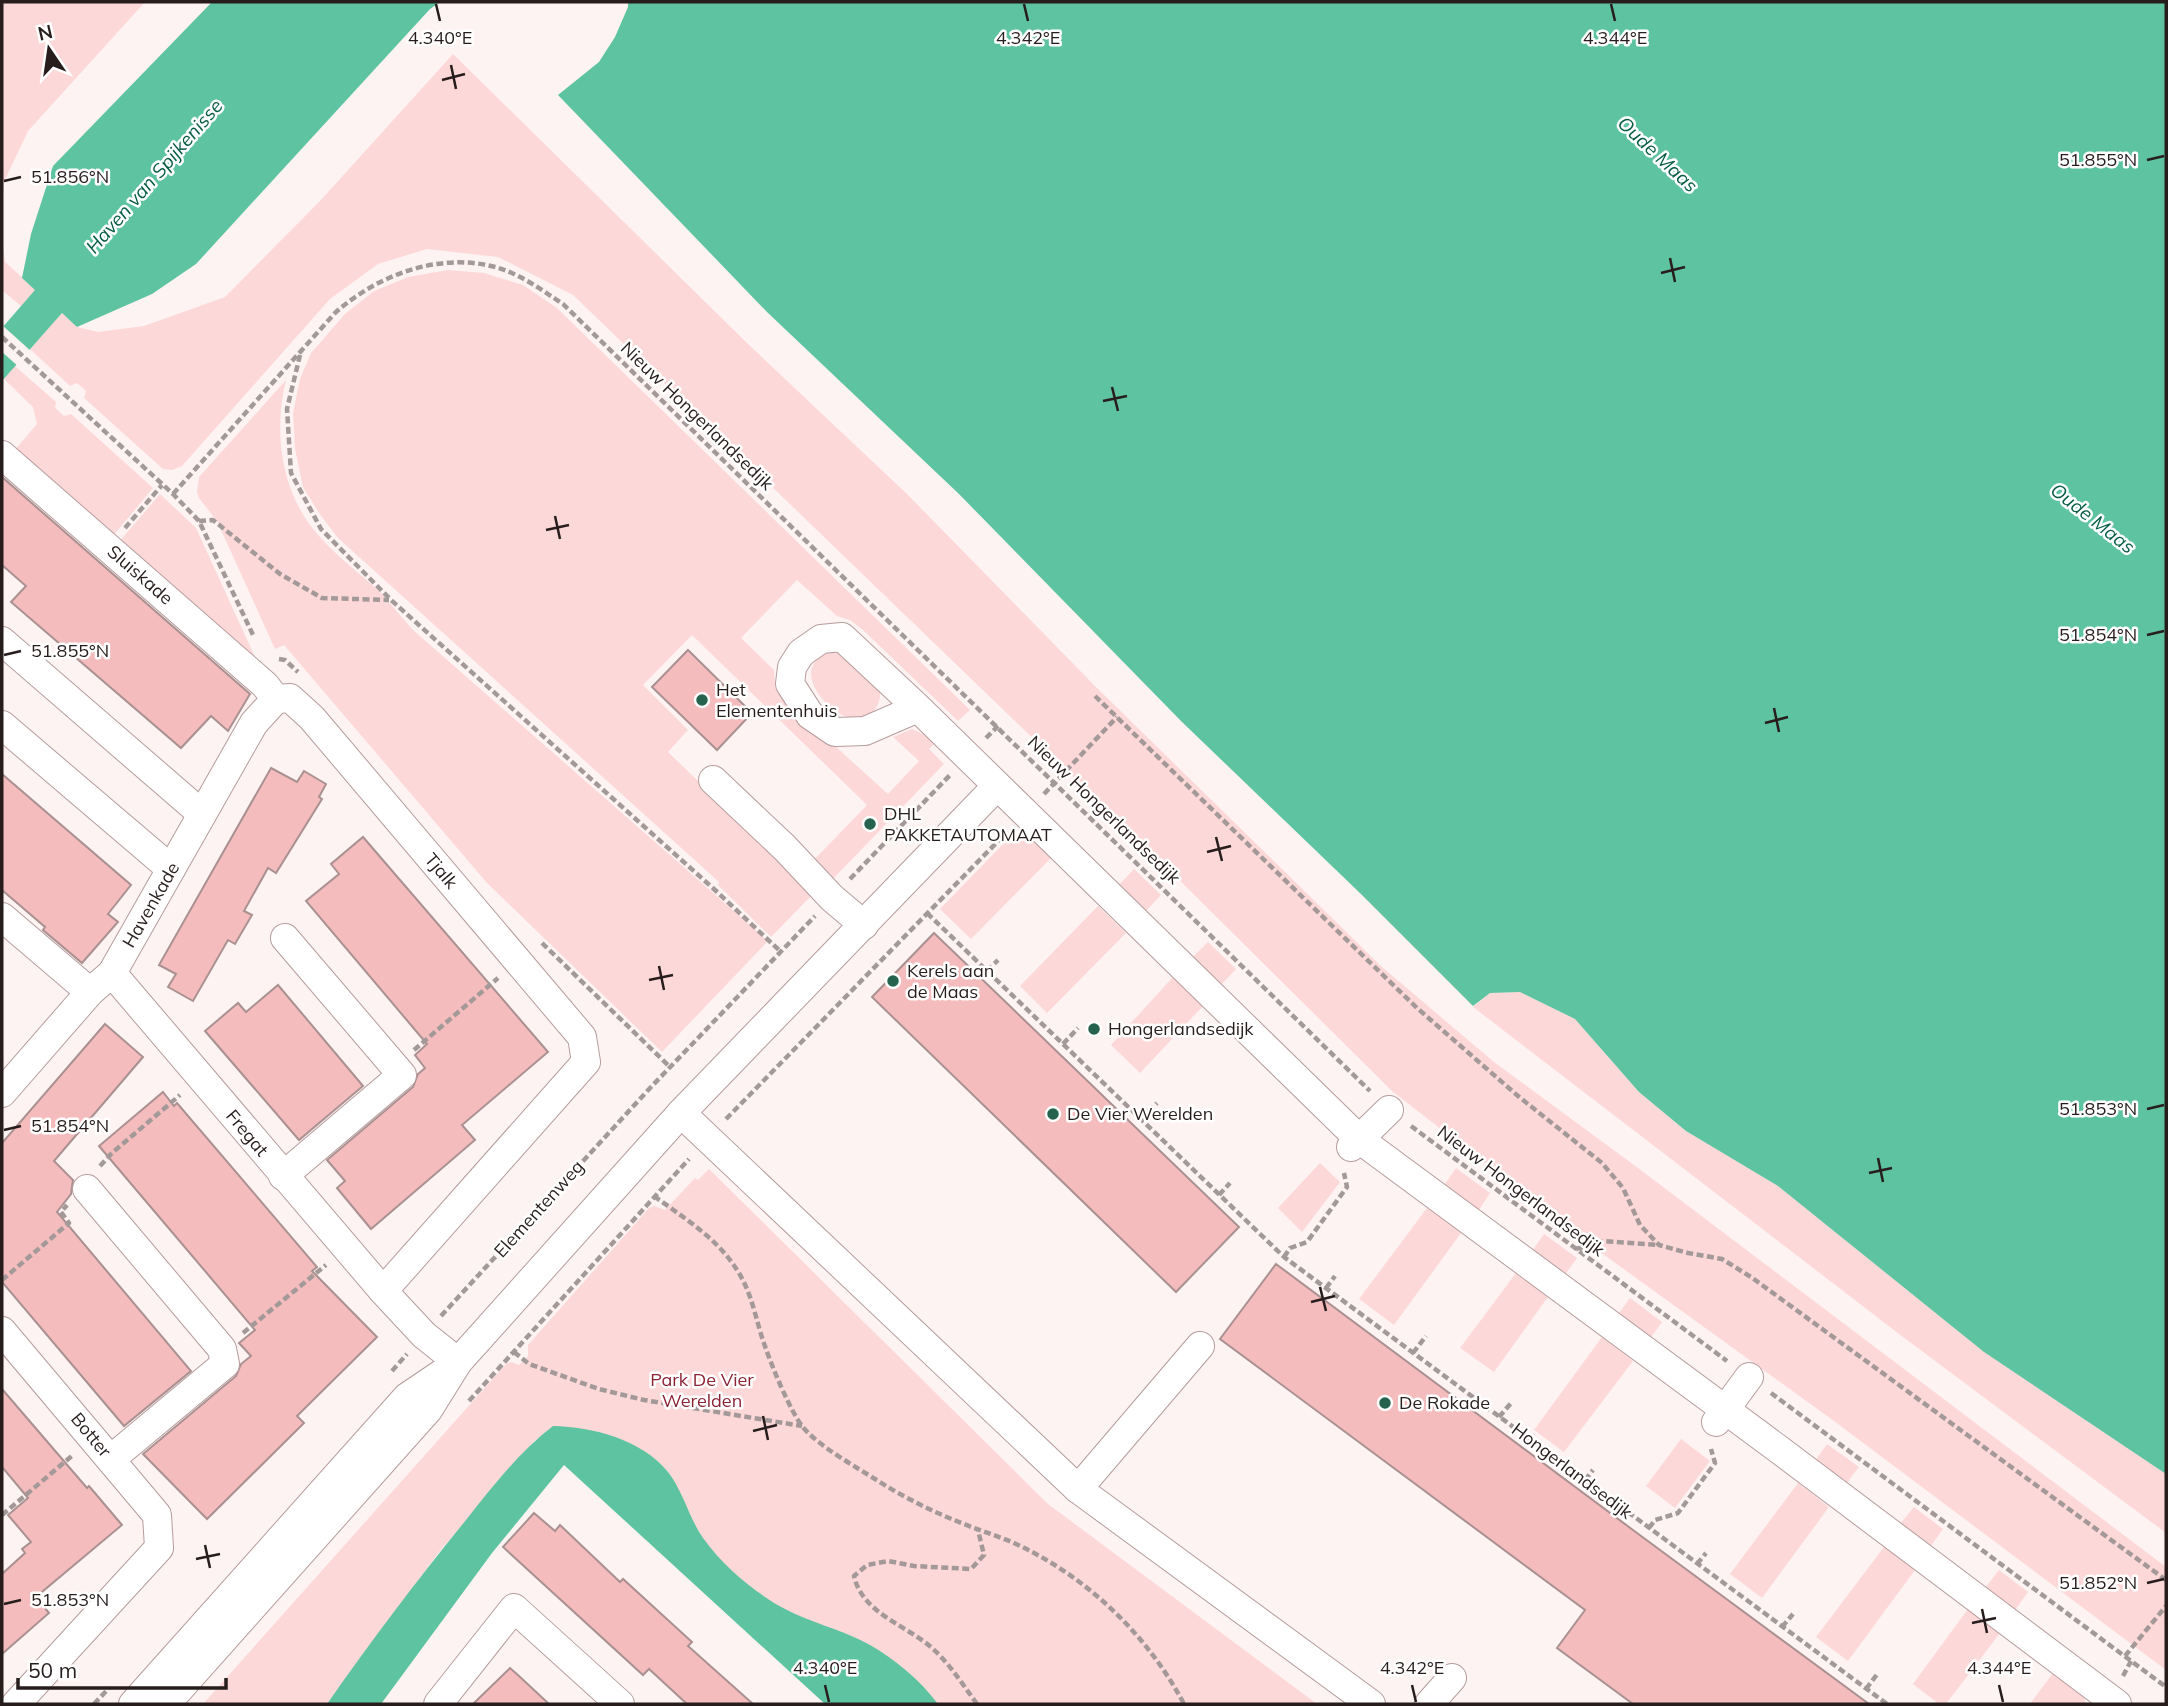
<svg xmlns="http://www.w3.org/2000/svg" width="2168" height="1706" font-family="Mulish,sans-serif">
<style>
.green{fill:#fdd8d8}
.water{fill:#5dc3a0}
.pier{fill:#fef3f3}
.building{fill:#f4bcbd;stroke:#aa9191;stroke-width:2}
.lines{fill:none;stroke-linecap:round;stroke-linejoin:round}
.minor-casing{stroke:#b69c9d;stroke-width:30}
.path{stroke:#a49999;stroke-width:4.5;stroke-dasharray:7 3.5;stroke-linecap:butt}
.minor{stroke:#fff;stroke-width:28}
.ticks{fill:none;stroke:#271d1d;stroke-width:2.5}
.poi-dot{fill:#26634f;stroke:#fff;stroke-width:2.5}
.labels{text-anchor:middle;stroke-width:5;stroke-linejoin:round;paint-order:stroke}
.street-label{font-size:18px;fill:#271d1d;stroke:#fff}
.poi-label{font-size:18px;fill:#271d1d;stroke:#fff;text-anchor:start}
.park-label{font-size:18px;fill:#8b2333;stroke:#fff}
.water-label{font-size:19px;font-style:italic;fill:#055c45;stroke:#fff}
.ticks-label{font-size:18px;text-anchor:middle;fill:#271d1d;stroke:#fff;stroke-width:5;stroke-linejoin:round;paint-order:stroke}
</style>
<rect width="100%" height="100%" fill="#fef3f3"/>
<g class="green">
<polygon points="2,2 145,2 28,131 4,182 2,209"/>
<polygon points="453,54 747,343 907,494 1095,686 1382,967 1494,1062 1638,1168 2166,1567 2166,1670 1838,1424 1596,1249 1393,1092 1154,855 573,295 498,257 427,249 378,264 330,299 182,466 172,470 163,469 84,398 86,391 77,383 70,386 30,349 62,313 77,327 98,332 144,326 225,297 320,201"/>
<polygon points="2,241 5,262 36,290 21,306 2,290"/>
<polygon points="448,270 484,273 523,285 557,308 970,710 958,721 863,630 850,620 837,616 797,580 741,638 774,670 775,687 783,699 888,794 919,761 893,737 912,729 927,736 934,744 929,749 944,764 830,882 811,863 867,805 692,635 643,685 688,730 668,752 814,893 771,937 718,885 719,882 338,538 319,513 303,487 295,449 293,413 300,379 311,353 345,314 374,291 408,277"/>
<polygon points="15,366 56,402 55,408 64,416 71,414 153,488 113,536 14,451 37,424 33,407 4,379"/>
<path d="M286 380C274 429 280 484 310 525 330 552 358 571 381 593 392 605 402 618 413 630L768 941 662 1052 487 883 284 645 275 649 217 521 199 498 197 492 199 477Z"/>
<polygon points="160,494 196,528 255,657 119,542"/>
<path d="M826 651H839C851 662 866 671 876 684 881 689 881 697 878 704 861 744 803 694 812 668 814 660 820 656 826 651Z"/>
<polygon points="1020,836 1033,841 1051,858 971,939 940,909 1009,838"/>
<polygon points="1134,869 1161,895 1146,911 1119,885"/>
<polygon points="1098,906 1126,933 1047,1013 1020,986"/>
<polygon points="1208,942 1236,969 1221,985 1193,957"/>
<polygon points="1173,977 1203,1006 1140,1073 1111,1045"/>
<polygon points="1520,992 1575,1019 1639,1092 1686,1131 1778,1186 1984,1352 2166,1474 2166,1533 1903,1337 1473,1007 1490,993"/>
<polygon points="1320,1163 1340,1182 1302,1232 1278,1208"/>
<polygon points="1456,1168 1490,1193 1479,1210 1445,1184"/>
<polygon points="709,1169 1048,1504 1317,1704 832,1704 536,1439 439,1552 327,1704 203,1704 506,1364 511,1362 519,1365 528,1356 528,1345 649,1208 654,1206 665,1210 695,1178 698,1180"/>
<polygon points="1427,1208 1461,1233 1394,1325 1359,1299"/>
<polygon points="1544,1234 1577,1258 1564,1276 1532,1251"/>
<polygon points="1516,1273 1548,1297 1494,1372 1460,1348"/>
<polygon points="1630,1298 1662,1322 1649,1340 1617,1316"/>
<polygon points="1602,1337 1633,1361 1564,1452 1534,1430"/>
<polygon points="1681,1439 1710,1461 1675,1508 1646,1486"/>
<polygon points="1827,1444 1859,1467 1846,1484 1815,1461"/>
<polygon points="1798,1483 1829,1507 1762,1598 1730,1574"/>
<polygon points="1914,1507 1943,1529 1930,1547 1900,1524"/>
<polygon points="1884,1547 1915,1570 1848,1661 1816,1637"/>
<polygon points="1999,1570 2028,1592 2015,1610 1985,1588"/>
<polygon points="1968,1609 2000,1633 1946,1704 1939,1704 1913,1684"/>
<polygon points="2053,1673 2083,1695 2086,1704 2030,1704"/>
</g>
<g class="water">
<polygon points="212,2 440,2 430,9 196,264 152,294 77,327 62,313 2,381 2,328 35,290 22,278 31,234 53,166"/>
<polygon points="628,2 2166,2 2166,1474 1984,1352 1778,1186 1686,1131 1639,1092 1575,1019 1520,992 1490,993 1473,1006 1362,895 1181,721 959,494 767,312 558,95 599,62 615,37 628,7"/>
<path d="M553 1426C593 1427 641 1439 668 1472 683 1491 689 1518 703 1538 720 1562 744 1583 768 1599 800 1621 838 1627 870 1645 896 1660 920 1680 938 1704H825L564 1465 492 1553 381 1704H327C371 1641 417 1580 466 1520 492 1487 519 1452 553 1426Z"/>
</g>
<polygon class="pier" points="2,325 32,352 19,367 2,352"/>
<g class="building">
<polygon points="2,477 250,694 228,731 211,716 181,748 11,602 26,586 2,565"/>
<polygon points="688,650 752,713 717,750 652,687"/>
<polygon points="271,768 297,782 304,771 326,784 319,797 322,799 276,873 268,868 244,911 252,915 235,944 228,940 193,1001 168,987 176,974 159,965"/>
<polygon points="2,774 131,885 108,914 118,922 82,963 43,930 45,927 2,890"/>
<polygon points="363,837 548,1052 462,1125 475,1140 371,1229 337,1188 345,1181 327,1160 413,1087 418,1074 425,1068 415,1055 427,1044 306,901 339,874 331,864"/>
<polygon points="934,933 1239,1227 1176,1292 872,997"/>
<polygon points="278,985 363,1086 299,1140 205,1031 238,1003 246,1012"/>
<polygon points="105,1024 143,1057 54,1161 73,1180 71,1194 57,1212 191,1371 124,1426 2,1282 2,1143"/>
<polygon points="163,1092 174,1106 177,1103 317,1267 312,1271 377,1337 297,1416 304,1423 207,1519 143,1454 236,1376 241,1364 251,1356 239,1343 255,1330 99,1146"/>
<polygon points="1276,1264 1637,1533 1869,1704 1633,1704 1557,1648 1585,1610 1220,1339"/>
<polygon points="2,1389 87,1488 89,1486 122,1525 36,1597 49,1613 2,1654 2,1574 25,1553 22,1549 31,1542 8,1515 28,1498 2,1467"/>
<polygon points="534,1513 555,1531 560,1525 620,1582 623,1579 692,1642 688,1646 753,1704 687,1704 649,1669 643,1675 503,1547"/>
<polygon points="510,1668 519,1676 549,1704 473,1704"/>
</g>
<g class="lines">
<defs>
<g id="minor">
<polyline points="2,455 265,685 276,699"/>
<polyline points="2,641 202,814"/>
<polyline points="276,699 290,698 312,718 582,1037 586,1062 383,1291"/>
<polyline points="918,708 865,731 835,732 810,715 790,684 792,667 801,653 821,639 842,637 918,708 1359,1139 1781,1451 2117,1704"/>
<polyline points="2,725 171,869"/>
<polyline points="713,780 785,848 832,898 864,925"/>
<polyline points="2,917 90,992"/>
<polyline points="112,973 383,1291 424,1335 458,1362"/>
<polyline points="2,1093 90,992 112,973 254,723 276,699"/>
<polyline points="681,1113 1078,1489 1371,1704"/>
<polyline points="1351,1147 1389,1110"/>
<polyline points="283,1176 402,1075 285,938"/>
<polyline points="87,1189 222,1349 225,1364 111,1459"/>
<polyline points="2,1331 157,1515 159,1548 16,1704"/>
<polyline points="1716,1422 1749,1377"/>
<polyline points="1078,1489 1200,1346"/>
<polyline points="133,1704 407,1397 447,1370"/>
<polyline points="166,1704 428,1410 458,1362 681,1113 997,786"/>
<polyline points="438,1704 514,1608 620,1704"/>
<polyline points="1429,1704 1452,1678"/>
</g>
</defs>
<use href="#minor" class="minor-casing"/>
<g class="path">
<polyline points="2,337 173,494 199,521 254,637"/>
<polyline points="300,355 287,409 291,473 321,529 391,600 715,890 780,951"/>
<path d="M173 494 335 313C376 276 436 253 491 266 518 272 540 289 563 304L1370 1091"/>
<polyline points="199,521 213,520 280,574 322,598 389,600"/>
<polyline points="125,528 162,485"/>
<polyline points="279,659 285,660 298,672"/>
<polyline points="1095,696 1417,1008 1518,1096 1602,1163 1623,1188 1640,1225 1659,1245 1688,1253 1722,1259 1751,1277 2166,1580"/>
<polyline points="986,738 998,726"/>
<polyline points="1044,794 1117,717"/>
<polyline points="850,879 951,774"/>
<polyline points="927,913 1284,1257 1887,1704"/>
<polyline points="542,943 670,1067"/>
<polyline points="987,971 998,960"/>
<polyline points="1063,1044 1078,1028"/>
<polyline points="414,1050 498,978"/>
<polyline points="726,1119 1006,833"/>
<polyline points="1141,1119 1157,1103"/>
<polyline points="1411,1126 1727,1361"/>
<polyline points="100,1166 112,1153 180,1095"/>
<polyline points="1219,1195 1230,1183"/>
<path d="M654 1196C684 1218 717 1238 737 1270 753 1294 756 1323 766 1349 773 1369 790 1410 802 1426 818 1446 853 1465 875 1479 903 1497 933 1512 964 1524 981 1531 998 1536 1014 1543 1086 1576 1147 1634 1184 1704"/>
<polyline points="1576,1249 1603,1241 1658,1245"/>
<polyline points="1284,1257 1290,1248 1307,1242 1347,1187 1344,1173"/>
<polyline points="2,1280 69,1223 61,1212 67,1205"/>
<polyline points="1326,1288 1335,1276"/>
<polyline points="441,1316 651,1087 815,916"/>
<polyline points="243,1333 326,1265"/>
<polyline points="514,1352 529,1364 599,1389 644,1400 802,1426"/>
<polyline points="1413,1353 1426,1336"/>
<polyline points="392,1371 407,1354"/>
<polyline points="1771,1393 2166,1687"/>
<polyline points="469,1401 689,1159"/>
<polyline points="1499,1417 1512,1402"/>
<polyline points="1585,1480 1593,1470"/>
<polyline points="2,1515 73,1455"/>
<polyline points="1649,1528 1655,1520 1678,1513 1715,1463 1711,1449"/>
<polyline points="1697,1564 1706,1553"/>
<polyline points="1782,1627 1793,1614"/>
<polyline points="2125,1656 2166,1606"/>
<polyline points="2123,1676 2131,1661"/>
<polyline points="1866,1689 1878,1673"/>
<polyline points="94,1704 109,1688"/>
<path d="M977 1704C963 1685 950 1664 932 1648 906 1625 862 1613 854 1576L867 1565 888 1561 914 1566 971 1569 984 1555 978 1530"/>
</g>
<use href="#minor" class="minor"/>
</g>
<path class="ticks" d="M436 4 440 21M1024 4 1028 21M1611 4 1615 21M451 65 456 89M442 80 465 74M2147 160 2164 156M4 181 21 177M1670 258 1675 282M1661 273 1685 267M1112 387 1118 411M1103 401 1127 396M555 516 560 539M546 530 569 525M2147 635 2164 631M4 655 21 651M1774 708 1779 732M1765 723 1788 717M1216 837 1222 861M1207 852 1231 846M659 966 664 990M649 980 673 975M2147 1109 2164 1105M4 1130 21 1126M1878 1158 1883 1182M1869 1173 1892 1168M1320 1287 1326 1311M1311 1302 1335 1296M763 1416 768 1440M753 1431 777 1425M205 1545 210 1568M196 1559 220 1554M2147 1583 2164 1579M4 1604 21 1600M1982 1609 1987 1633M1972 1623 1996 1618M825 1685 829 1702M1412 1685 1416 1702M1999 1685 2003 1702"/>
<g class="poi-dot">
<circle cx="702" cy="700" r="7"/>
<circle cx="870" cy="824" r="7"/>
<circle cx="893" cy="981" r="7"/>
<circle cx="1094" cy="1029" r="7"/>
<circle cx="1053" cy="1114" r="7"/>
<circle cx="1385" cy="1403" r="7"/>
</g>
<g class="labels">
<g class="street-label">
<text transform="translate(697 416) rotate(44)" y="6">Nieuw Hongerlandsedijk</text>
<text transform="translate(140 575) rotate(41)" y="6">Sluiskade</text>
<text transform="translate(1104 810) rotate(44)" y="6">Nieuw Hongerlandsedijk</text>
<text transform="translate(441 871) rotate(50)" y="6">Tjalk</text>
<text transform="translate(151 905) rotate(-60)" y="6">Havenkade</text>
<text transform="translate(247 1133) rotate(50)" y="6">Fregat</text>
<text transform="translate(1521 1191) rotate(37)" y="6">Nieuw Hongerlandsedijk</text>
<text transform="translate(539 1209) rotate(-48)" y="6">Elementenweg</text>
<text transform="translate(91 1435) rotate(50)" y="6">Botter</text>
<text transform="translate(1572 1471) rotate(37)" y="6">Hongerlandsedijk</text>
</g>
<g class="poi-label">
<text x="716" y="696">Het<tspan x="716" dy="21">Elementenhuis</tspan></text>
<text x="884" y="820">DHL<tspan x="884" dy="21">PAKKETAUTOMAAT</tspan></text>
<text x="907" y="977">Kerels aan<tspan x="907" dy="21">de Maas</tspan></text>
<text x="1108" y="1035">Hongerlandsedijk</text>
<text x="1067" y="1120">De Vier Werelden</text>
<text x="1399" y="1409">De Rokade</text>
</g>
<g class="park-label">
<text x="702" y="1386">Park De Vier<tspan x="702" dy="21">Werelden</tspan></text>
</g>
<g class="water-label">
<text transform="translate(1658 154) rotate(43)" y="7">Oude Maas</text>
<text transform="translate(154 176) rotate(-49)" y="7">Haven van Spijkenisse</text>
<text transform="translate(2093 518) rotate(38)" y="7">Oude Maas</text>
</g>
</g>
<g class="ticks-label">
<text x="440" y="44">4.340°E</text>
<text x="1028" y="44">4.342°E</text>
<text x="1615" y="44">4.344°E</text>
<text x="2098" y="166">51.855°N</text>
<text x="70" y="183">51.856°N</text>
<text x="2098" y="641">51.854°N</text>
<text x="70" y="657">51.855°N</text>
<text x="2098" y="1115">51.853°N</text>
<text x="70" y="1132">51.854°N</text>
<text x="2098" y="1589">51.852°N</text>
<text x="70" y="1606">51.853°N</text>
<text x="825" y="1674">4.340°E</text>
<text x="1412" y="1674">4.342°E</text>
<text x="1999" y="1674">4.344°E</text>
</g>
<rect width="2168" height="1706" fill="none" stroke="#271d1d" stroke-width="7"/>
<g transform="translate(49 49) rotate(347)" stroke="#ffffff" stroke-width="5" paint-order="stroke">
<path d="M0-5L12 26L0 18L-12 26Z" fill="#271d1d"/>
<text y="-10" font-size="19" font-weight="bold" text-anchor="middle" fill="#271d1d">N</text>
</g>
<path d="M18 1678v10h208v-10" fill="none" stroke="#271d1d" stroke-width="3.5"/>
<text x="28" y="1678" font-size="21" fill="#271d1d" stroke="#ffffff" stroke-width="5" paint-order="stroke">50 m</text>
</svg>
